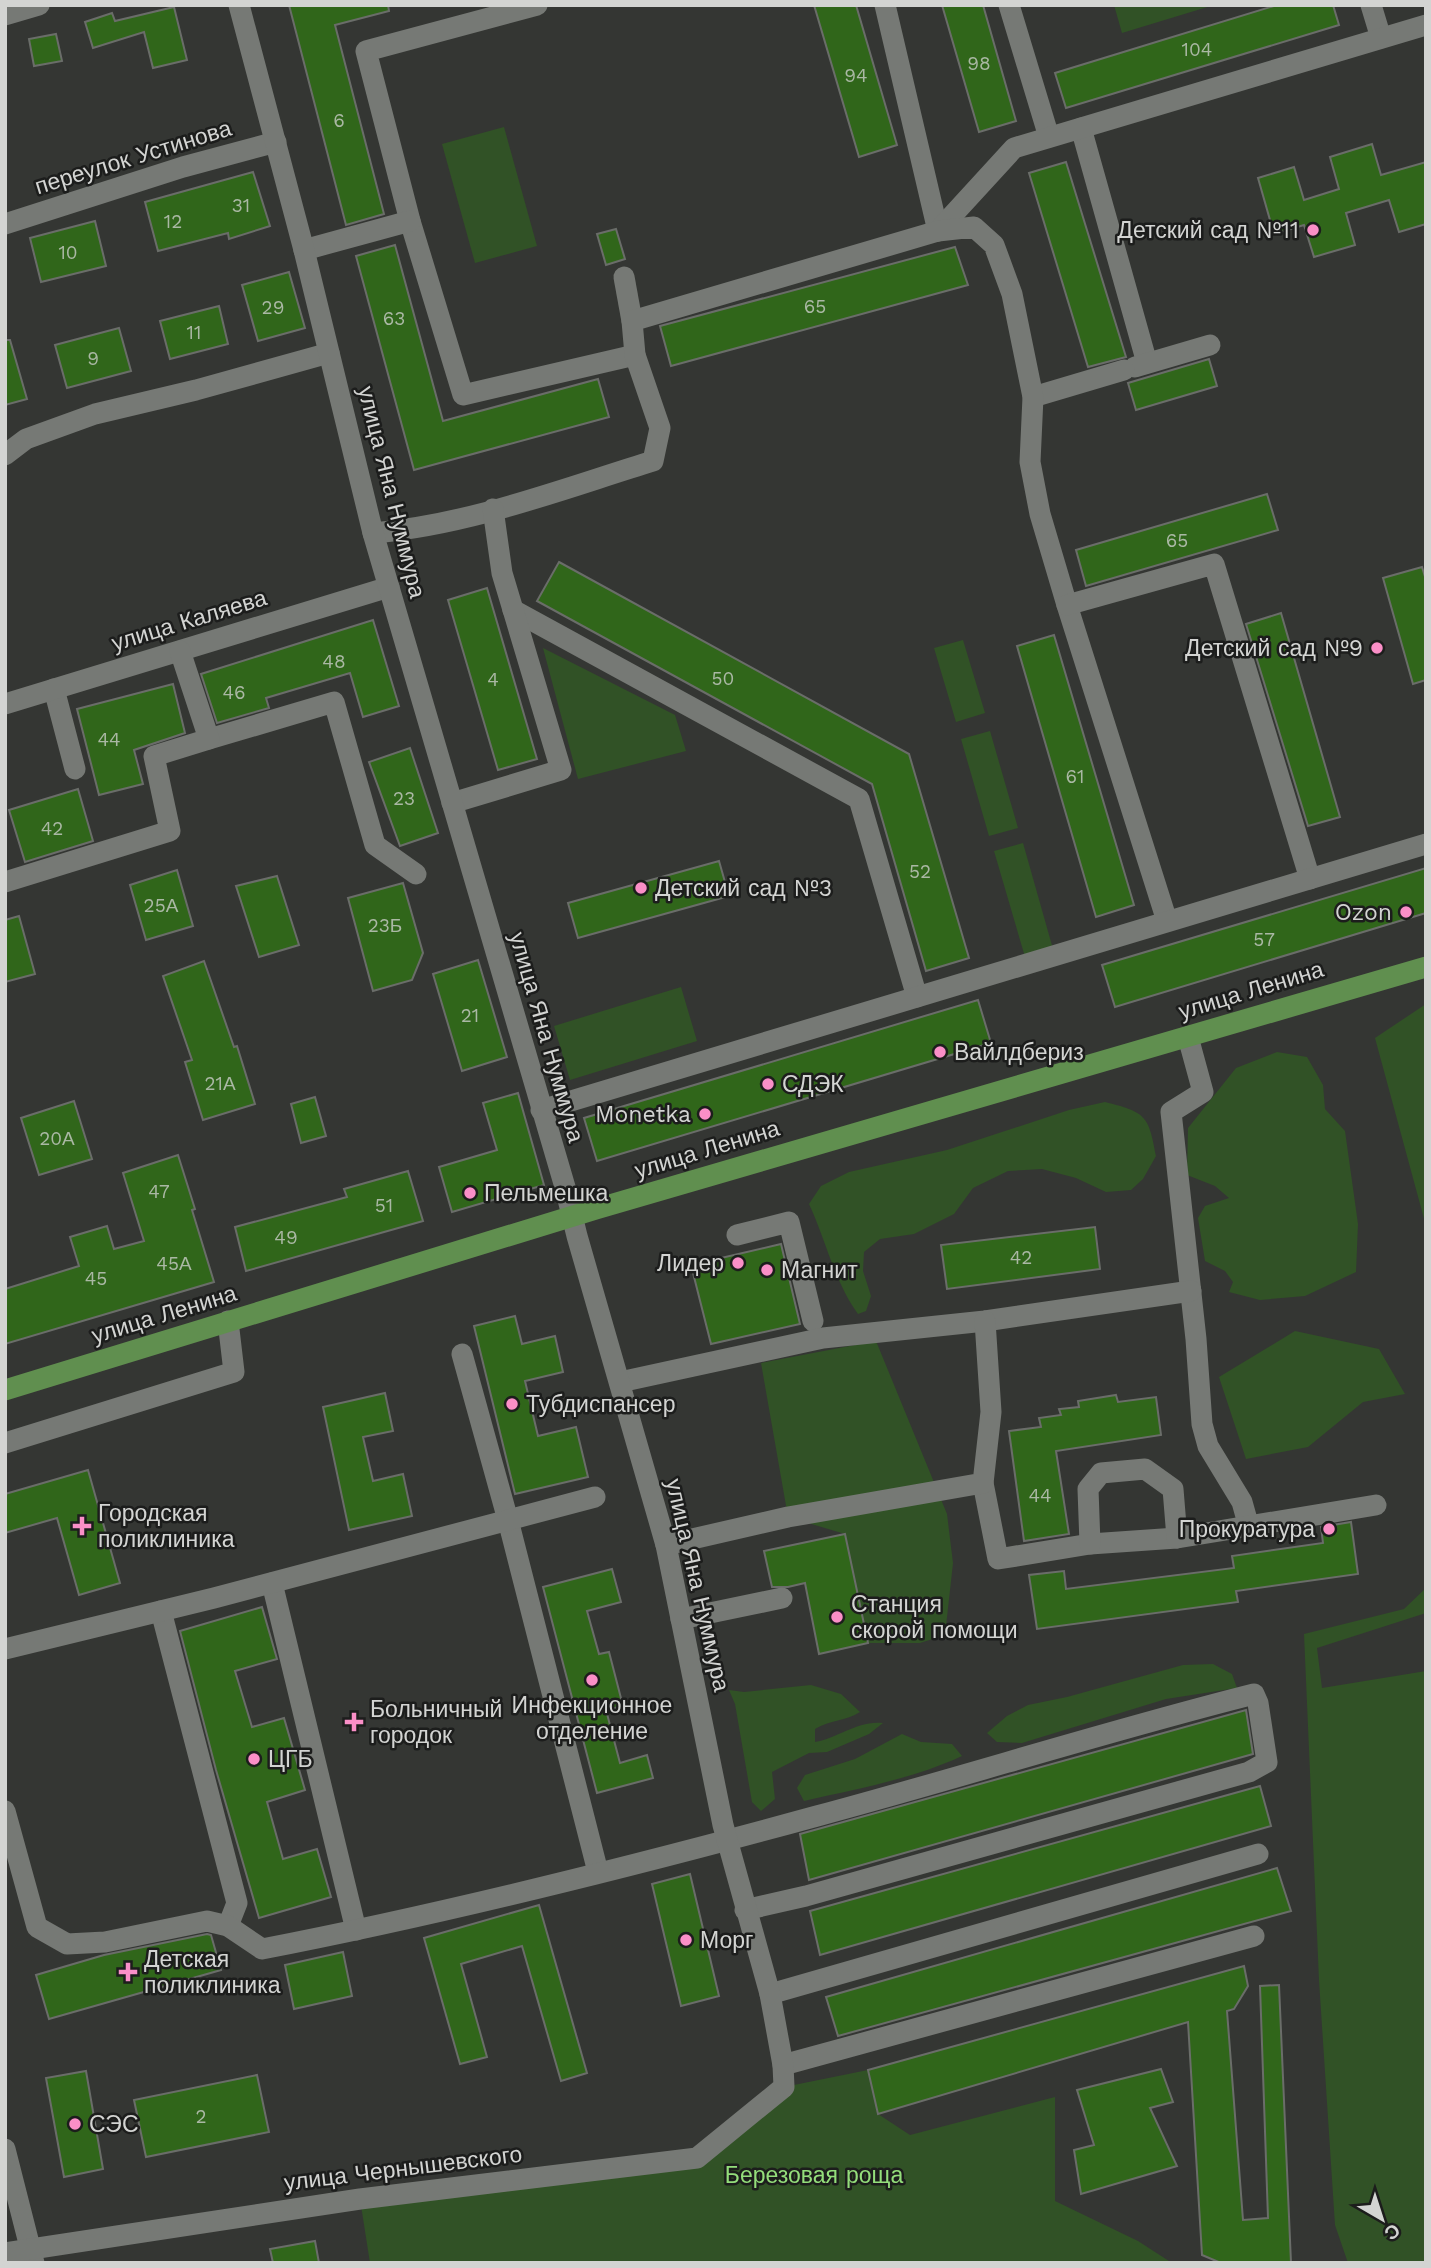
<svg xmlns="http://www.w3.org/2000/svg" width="1431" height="2268" font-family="'Work Sans',sans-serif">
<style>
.green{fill:#315226}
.building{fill:#30661a;stroke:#6a6d69;stroke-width:2}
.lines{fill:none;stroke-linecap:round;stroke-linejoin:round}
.minor{stroke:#767975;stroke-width:21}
.major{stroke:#608f4f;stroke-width:21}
.poi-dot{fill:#fa8fc7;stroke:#1c1d1c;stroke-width:2.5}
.labels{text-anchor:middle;stroke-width:5;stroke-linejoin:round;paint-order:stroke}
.number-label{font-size:19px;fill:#aab8a4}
.street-label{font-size:23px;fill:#d3d4d2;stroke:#1c1d1c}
.poi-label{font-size:23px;fill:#d3d4d2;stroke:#1c1d1c;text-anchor:start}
.park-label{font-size:23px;fill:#94de7b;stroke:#1c1d1c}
</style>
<rect width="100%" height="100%" fill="#343633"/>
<g class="green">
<polygon points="1114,5 1214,5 1122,33"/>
<polygon points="504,127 537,246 475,263 442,144"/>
<polygon points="963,640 985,713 956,722 934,648"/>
<polygon points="543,648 675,715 686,751 578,779"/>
<polygon points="990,731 1018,828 989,836 961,739"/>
<polygon points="1023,843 1053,949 1025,957 994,851"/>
<polygon points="681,987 697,1041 570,1080 554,1026"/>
<polygon points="1426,1004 1426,1226 1375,1038"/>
<polygon points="1277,1052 1307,1057 1323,1085 1325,1109 1345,1131 1358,1224 1356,1272 1305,1296 1260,1300 1229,1292 1233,1282 1225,1271 1205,1261 1198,1218 1205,1206 1229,1198 1215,1186 1187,1175 1188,1128 1236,1068"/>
<path d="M1105 1102C1145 1112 1149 1115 1156 1156L1143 1179 1131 1190 1106 1192 1076 1178 1042 1169 1008 1171 973 1188 954 1214 914 1234 880 1239 864 1252 863 1271 871 1296 866 1311 858 1314C834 1281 826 1240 809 1204L821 1186 849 1172 947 1150 1069 1110Z"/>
<polygon points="1295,1331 1379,1349 1405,1394 1363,1402 1308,1447 1246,1459 1219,1377"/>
<polygon points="876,1341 947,1514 953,1563 945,1635 920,1643 868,1643 845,1534 788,1517 761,1363"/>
<polygon points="1426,1588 1426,1613 1317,1648 1322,1688 1426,1671 1426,2263 1348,2263 1335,2225 1319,1980 1304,1634 1404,1609"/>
<polygon points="1213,1664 1232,1674 1237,1688 1166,1699 1022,1743 997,1742 987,1733 1007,1716 1028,1705 1067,1697 1183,1665"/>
<path d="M811 1685 841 1694 860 1712C846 1721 830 1720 815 1729V1742C838 1738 858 1720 883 1723L869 1734 827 1752 809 1753 772 1772 775 1799 761 1811 752 1802 735 1704 729 1690 744 1692Z"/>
<path d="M902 1734 921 1742 952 1744 962 1756C913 1779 856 1789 804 1801L797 1788 805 1775 855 1759Z"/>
<polygon points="868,2070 878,2114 910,2135 1055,2097 1055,2201 1138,2241 1172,2263 370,2263 360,2199 696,2158 784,2087"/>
</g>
<g class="building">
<polygon points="289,5 388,5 389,11 335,25 384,214 346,225"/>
<polygon points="814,5 856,5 897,145 859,157"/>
<polygon points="942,5 983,5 1016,121 979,132"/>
<polygon points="1277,5 1333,5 1339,25 1066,108 1055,73"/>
<polygon points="174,7 187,60 153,68 144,32 93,48 85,22 112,13 115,21"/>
<polygon points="56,34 62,61 34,66 29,39"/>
<polygon points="1372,144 1381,175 1426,162 1426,224 1399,232 1389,200 1346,213 1355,245 1314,257 1304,225 1274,234 1258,178 1294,167 1304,200 1339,189 1330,157"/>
<polygon points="1066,162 1126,357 1088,367 1029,173"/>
<polygon points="253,172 270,226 229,239 228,233 158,251 145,202"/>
<polygon points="95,221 106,266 41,282 30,238"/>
<polygon points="616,229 625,259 606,265 597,234"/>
<polygon points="395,245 443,421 598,379 609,417 414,470 356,256"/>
<polygon points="955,247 968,285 671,366 660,326"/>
<polygon points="289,272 305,328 258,341 242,285"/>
<polygon points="219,306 228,344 170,359 160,321"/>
<polygon points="119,328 131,371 67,388 55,345"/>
<polygon points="5,340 10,340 27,399 5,405"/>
<polygon points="1209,359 1217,386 1136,410 1128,383"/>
<polygon points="1267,494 1278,530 1086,586 1076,550"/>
<polygon points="559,562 909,754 969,958 926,971 872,784 537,601"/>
<polygon points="1422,567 1426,580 1426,680 1413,684 1383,578"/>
<polygon points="487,588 537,759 498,770 448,600"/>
<polygon points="1281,613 1340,817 1308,826 1246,624"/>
<polygon points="373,620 399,706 363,717 350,673 266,698 269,708 217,723 201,674"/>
<polygon points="1054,635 1134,905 1096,917 1017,646"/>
<polygon points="173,684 185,733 134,750 143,784 99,795 77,709"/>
<polygon points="410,748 438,833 400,846 369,762"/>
<polygon points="78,789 93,841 25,862 9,810"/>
<polygon points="719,861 729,896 578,938 568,903"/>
<polygon points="1426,868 1426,913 1115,1007 1102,965"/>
<polygon points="177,870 193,926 146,940 130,885"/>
<polygon points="277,876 299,945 259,957 236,886"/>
<polygon points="403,883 423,953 412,980 373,991 348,898"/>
<polygon points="19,916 35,974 5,982 5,920"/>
<polygon points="478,960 507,1057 462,1071 433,974"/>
<polygon points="204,961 234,1047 237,1046 255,1104 203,1120 185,1062 192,1060 163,976"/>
<polygon points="978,1000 991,1043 597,1161 584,1118"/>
<polygon points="518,1093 544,1185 452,1212 439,1167 497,1150 483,1103"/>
<polygon points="315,1097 326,1136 301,1143 291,1104"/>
<polygon points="74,1101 92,1159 39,1175 21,1118"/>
<polygon points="178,1155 195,1209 192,1210 214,1282 5,1344 5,1289 79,1266 70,1237 107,1226 114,1249 144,1241 123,1173"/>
<polygon points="408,1171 423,1221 246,1271 235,1227 347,1197 344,1189"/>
<polygon points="1095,1227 1100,1269 947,1289 941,1245"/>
<polygon points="781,1244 800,1324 711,1344 691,1265"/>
<polygon points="515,1316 522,1344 555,1336 563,1372 525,1381 538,1436 576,1427 588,1477 515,1494 474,1326"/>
<polygon points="385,1393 393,1431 363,1437 373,1481 403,1474 412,1516 349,1530 323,1407"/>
<polygon points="1116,1395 1118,1402 1156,1397 1161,1435 1056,1451 1069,1534 1024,1541 1009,1431 1041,1427 1039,1418 1061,1415 1059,1409 1079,1407 1078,1401"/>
<polygon points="88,1470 120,1583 79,1595 57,1518 5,1533 5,1494"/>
<polygon points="1351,1522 1358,1574 1236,1591 1238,1602 1037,1629 1029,1575 1064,1571 1066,1589 1234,1568 1232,1556 1323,1543 1321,1527"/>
<polygon points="845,1534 868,1643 819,1654 805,1583 788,1587 772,1587 764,1551"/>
<polygon points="612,1569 621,1602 587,1611 599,1654 609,1652 623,1706 606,1710 620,1763 647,1755 653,1778 597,1793 543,1587"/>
<polygon points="262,1607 277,1659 235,1671 252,1727 284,1718 305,1790 267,1802 283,1859 317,1849 331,1897 259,1918 216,1770 180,1631"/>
<polygon points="1246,1710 1253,1754 809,1880 800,1834"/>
<polygon points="1260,1786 1271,1826 820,1955 810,1911"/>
<polygon points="1277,1868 1291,1911 838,2036 826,1997"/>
<polygon points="690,1874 719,1996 681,2006 652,1884"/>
<polygon points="539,1905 587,2073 561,2081 522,1946 461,1964 487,2057 460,2064 424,1938"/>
<polygon points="207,1934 211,1935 221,1970 49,2019 36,1975 104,1955"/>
<polygon points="343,1952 352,1996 294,2009 285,1965"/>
<polygon points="1244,1966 1248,1986 1234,2009 1227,2011 1243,2220 1268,2218 1260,1986 1279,1985 1291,2263 1221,2263 1202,2255 1188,2022 878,2114 868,2070"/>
<polygon points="1161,2069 1173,2102 1150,2108 1177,2166 1081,2194 1074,2150 1094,2145 1077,2090"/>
<polygon points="86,2071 103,2169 64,2177 46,2078"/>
<polygon points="257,2075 269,2132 146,2157 134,2100"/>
<polygon points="315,2241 319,2263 273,2263 270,2249"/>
</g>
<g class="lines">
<g class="minor">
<polyline points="537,5 366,51 410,221 463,395 635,355"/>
<polyline points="885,5 938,231"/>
<polyline points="1009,5 1049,137"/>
<polyline points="1371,5 1381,38"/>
<polyline points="5,15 39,5"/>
<polyline points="1081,128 1147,363"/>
<polyline points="5,224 183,167 276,142"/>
<polyline points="938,231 1014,148 1426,25"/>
<polyline points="304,250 410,221"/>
<polyline points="624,277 632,321"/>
<polyline points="1135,367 1210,345"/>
<polyline points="1033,397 1124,370"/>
<polyline points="5,455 26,439 95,414 196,390 329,353"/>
<path d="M373 533C469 525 562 489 653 461L660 428 635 355 632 321 938 231 974 227 994 245 1012 294 1033 397 1030 462 1040 514 1067 605 1167 921"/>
<polyline points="1067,605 1214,564 1310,879"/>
<polyline points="513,610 859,799 917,997"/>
<polyline points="54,689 75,769"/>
<polyline points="5,704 389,587"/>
<polyline points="209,739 334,702 375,845 416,874"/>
<polyline points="452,803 561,770 502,573 493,509"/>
<polyline points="5,882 170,831 154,756 209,739 180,651"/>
<polyline points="1188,1037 1203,1092 1171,1112 1196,1339 1202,1424 1208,1446 1242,1502 1249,1527"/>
<polyline points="541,1110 1426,844"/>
<polyline points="737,1235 789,1222 813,1321"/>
<polyline points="462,1354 508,1520 598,1872"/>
<polyline points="620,1382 823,1338 985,1321 1191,1291"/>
<polyline points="5,1443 234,1372 228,1321"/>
<polyline points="983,1483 998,1559 1090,1544 1177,1538 1376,1505"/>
<polyline points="1090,1544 1088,1489 1101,1473 1145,1469 1173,1489 1177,1538"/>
<polyline points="666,1545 788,1517 983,1483 991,1412 985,1321"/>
<polyline points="272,1583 356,1930"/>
<polyline points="161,1611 237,1903 228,1926"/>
<polyline points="681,1619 782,1598"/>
<polyline points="5,1649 214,1598 595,1497"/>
<path d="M5 1811 37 1927 67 1944 105 1942 207 1921 228 1926 262 1949C448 1913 634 1866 817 1816 963 1777 1107 1731 1254 1694L1258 1703 1267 1762 1249 1772 806 1896 745 1910"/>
<polyline points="770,1994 1258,1854"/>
<polyline points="783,2065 1254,1936"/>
<polyline points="5,2149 34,2263"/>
<polyline points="5,2253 360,2199 697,2158 784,2087 783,2065 770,1994 723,1825 666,1545 577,1236 565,1187 373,533 304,250 239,5"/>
</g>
<polyline class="major" points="5,1390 596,1209 1426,967"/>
</g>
<g class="poi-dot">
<circle cx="1313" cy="230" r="7"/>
<circle cx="1377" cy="648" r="7"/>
<circle cx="641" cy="888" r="7"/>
<circle cx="1406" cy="912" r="7"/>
<circle cx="940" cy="1052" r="7"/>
<circle cx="768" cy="1084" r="7"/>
<circle cx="705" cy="1114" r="7"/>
<circle cx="470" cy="1193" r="7"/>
<circle cx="738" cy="1263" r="7"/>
<circle cx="767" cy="1270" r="7"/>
<circle cx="512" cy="1404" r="7"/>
<path d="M78.5 1515.5h7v7h7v7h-7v7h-7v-7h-7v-7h7z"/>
<circle cx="1329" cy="1529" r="7"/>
<circle cx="837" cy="1617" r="7"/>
<circle cx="592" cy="1680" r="7"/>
<path d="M350.5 1711.5h7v7h7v7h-7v7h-7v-7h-7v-7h7z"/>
<circle cx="254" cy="1759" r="7"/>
<circle cx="686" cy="1940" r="7"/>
<path d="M124.5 1961.5h7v7h7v7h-7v7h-7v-7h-7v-7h7z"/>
<circle cx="75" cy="2124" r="7"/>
</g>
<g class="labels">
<g class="number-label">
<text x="1197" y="56">104</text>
<text x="979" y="70">98</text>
<text x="856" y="82">94</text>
<text x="339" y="127">6</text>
<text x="241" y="212">31</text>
<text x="173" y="228">12</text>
<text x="68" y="259">10</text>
<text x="815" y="313">65</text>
<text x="273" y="314">29</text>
<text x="394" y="325">63</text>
<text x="194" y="339">11</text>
<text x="93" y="365">9</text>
<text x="1177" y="547">65</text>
<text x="334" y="668">48</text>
<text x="723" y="685">50</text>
<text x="493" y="686">4</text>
<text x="234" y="699">46</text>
<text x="109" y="746">44</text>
<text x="1075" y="783">61</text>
<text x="404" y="805">23</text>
<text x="52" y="835">42</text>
<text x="920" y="878">52</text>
<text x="161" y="912">25А</text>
<text x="385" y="932">23Б</text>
<text x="1264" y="946">57</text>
<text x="470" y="1022">21</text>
<text x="220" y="1090">21А</text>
<text x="57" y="1145">20А</text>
<text x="159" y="1198">47</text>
<text x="384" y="1212">51</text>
<text x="286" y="1244">49</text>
<text x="1021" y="1264">42</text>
<text x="174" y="1270">45А</text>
<text x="96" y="1285">45</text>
<text x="1040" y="1502">44</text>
<text x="201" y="2123">2</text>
</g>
<g class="street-label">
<text transform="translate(133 157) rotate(-17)" y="8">переулок Устинова</text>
<text transform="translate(392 492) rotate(76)" y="8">улица Яна Нуммура</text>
<text transform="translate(189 620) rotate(-17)" y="8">улица Каляева</text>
<text transform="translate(1251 990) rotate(-17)" y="8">улица Ленина</text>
<text transform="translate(547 1037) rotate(74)" y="8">улица Яна Нуммура</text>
<text transform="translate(707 1149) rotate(-17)" y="8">улица Ленина</text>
<text transform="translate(164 1314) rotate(-17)" y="8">улица Ленина</text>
<text transform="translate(698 1585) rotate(77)" y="8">улица Яна Нуммура</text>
<text transform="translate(403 2168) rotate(-7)" y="8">улица Чернышевского</text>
</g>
<g class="poi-label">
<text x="1299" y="238" text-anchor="end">Детский сад №11</text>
<text x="1363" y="656" text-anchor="end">Детский сад №9</text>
<text x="655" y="896">Детский сад №3</text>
<text x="1392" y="920" text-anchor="end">Ozon</text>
<text x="954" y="1060">Вайлдбериз</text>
<text x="782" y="1092">СДЭК</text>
<text x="691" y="1122" text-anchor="end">Monetka</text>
<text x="484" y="1201">Пельмешка</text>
<text x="724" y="1271" text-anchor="end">Лидер</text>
<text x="781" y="1278">Магнит</text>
<text x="526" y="1412">Тубдиспансер</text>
<text x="98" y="1521">Городская<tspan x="98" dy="26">поликлиника</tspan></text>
<text x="1315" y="1537" text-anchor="end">Прокуратура</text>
<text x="851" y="1612">Станция<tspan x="851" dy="26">скорой помощи</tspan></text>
<text x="592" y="1713" text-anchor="middle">Инфекционное<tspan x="592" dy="26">отделение</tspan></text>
<text x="370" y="1717">Больничный<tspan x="370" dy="26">городок</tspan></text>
<text x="268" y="1767">ЦГБ</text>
<text x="700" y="1948">Морг</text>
<text x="144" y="1967">Детская<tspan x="144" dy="26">поликлиника</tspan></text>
<text x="89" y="2132">СЭС</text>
</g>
<g class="park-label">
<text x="814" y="2183">Березовая роща</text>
</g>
</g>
<rect width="1431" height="2268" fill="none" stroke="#d3d4d2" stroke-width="14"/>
<g transform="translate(1382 2219) rotate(141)" stroke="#1c1d1c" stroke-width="5" paint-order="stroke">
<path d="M0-5L12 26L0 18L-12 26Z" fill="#d3d4d2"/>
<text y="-10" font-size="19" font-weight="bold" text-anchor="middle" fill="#d3d4d2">С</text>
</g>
</svg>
